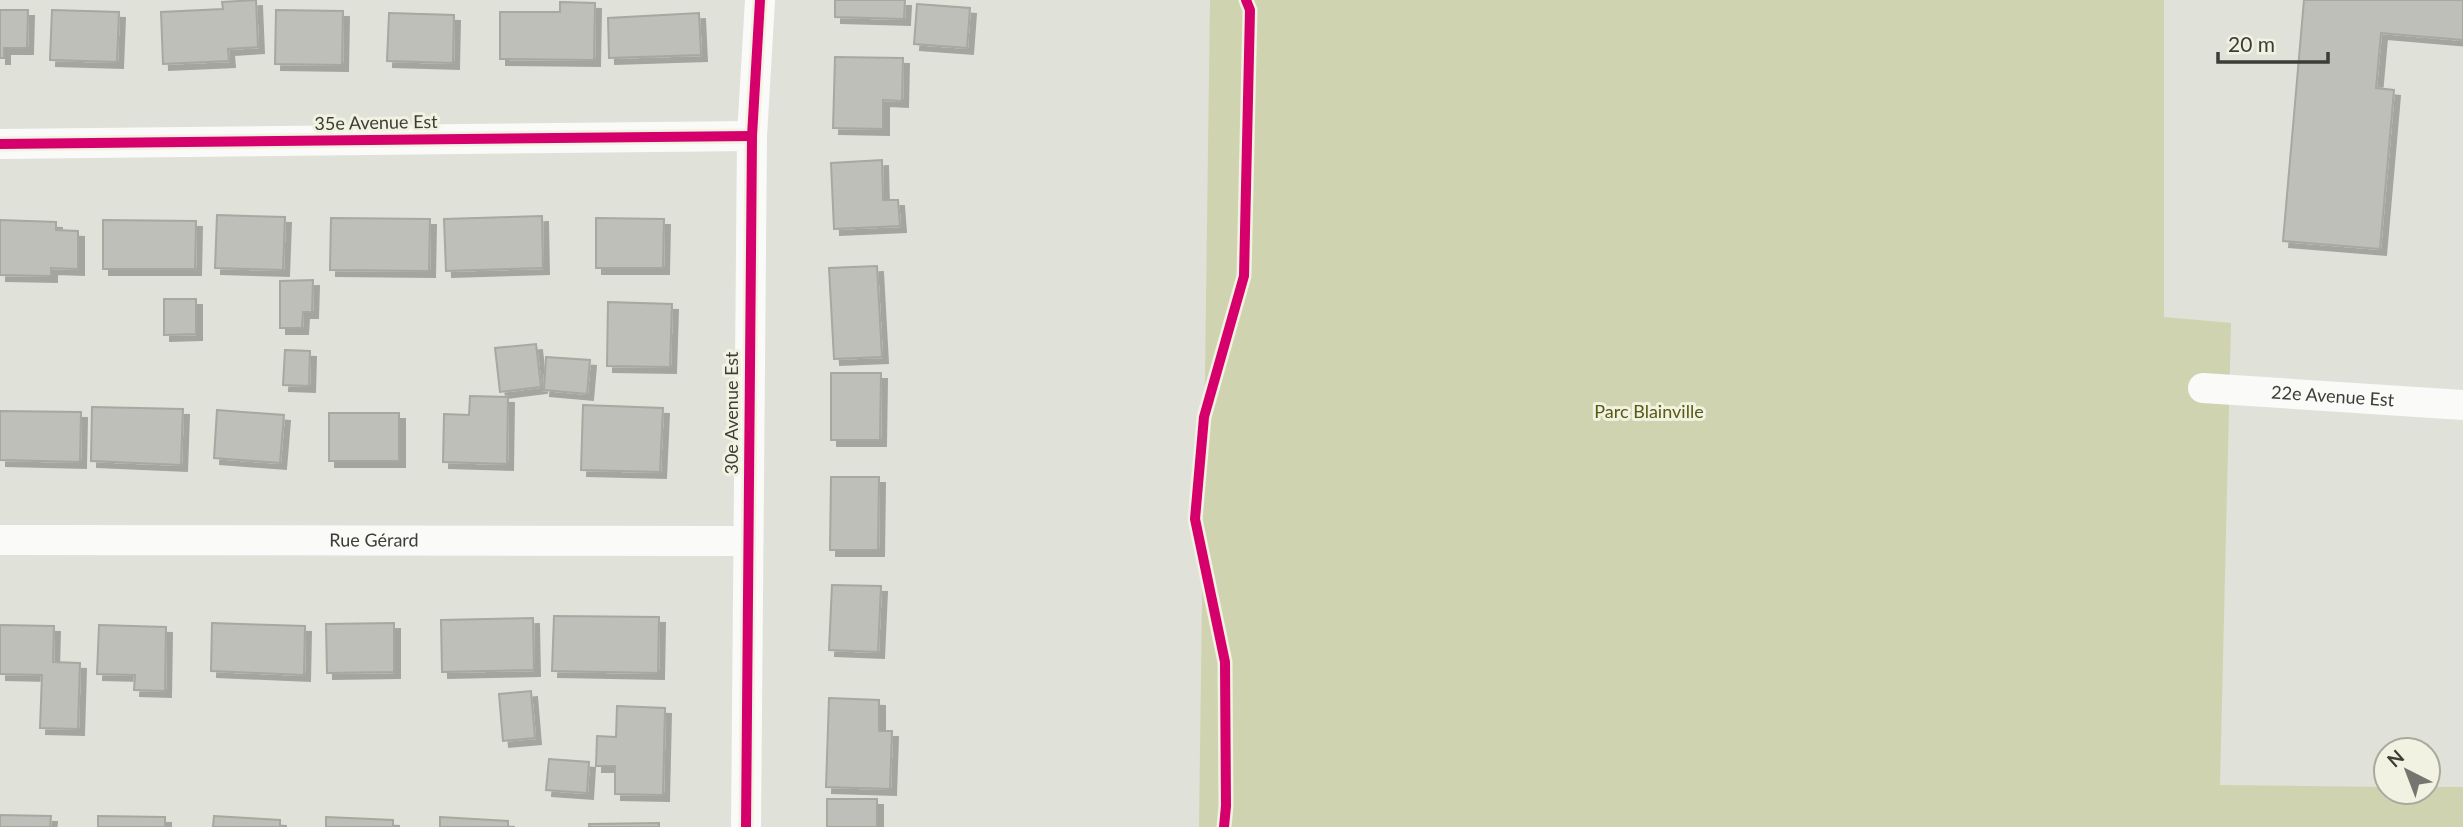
<svg xmlns="http://www.w3.org/2000/svg" width="2463" height="827" font-family="Lato,sans-serif">
<style>
.green{fill:#d0d3b0}
.building{fill:#bebfb8;stroke:#a7a8a0;stroke-width:2;filter:url(#shadow)}
.lines{fill:none;stroke-linecap:round;stroke-linejoin:round}
.minor{stroke:#fafaf9;stroke-width:30}
.cycleway-casing{stroke:#f1f2e1;stroke-width:15}
.cycleway{stroke:#d6006c;stroke-width:10}
.labels{text-anchor:middle;stroke-width:6;stroke-linejoin:round;paint-order:stroke}
.street-label{font-size:18px;fill:#3c3d36;stroke:#f1f2e1}
.park-label{font-size:18px;fill:#575a13;stroke:#f1f2e1}
</style>
<defs>
<filter id="shadow"><feDropShadow dx="6" dy="6" stdDeviation="0" flood-color="#0004"/></filter>
</defs>
<rect width="100%" height="100%" fill="#e0e1d8"/>
<polygon class="green" points="1210,0 2164,0 2164,317 2231,323 2220,785 2386,787 2386,792 2428,792 2428,787 2463,787 2463,827 1199,827"/>
<g class="building">
<polygon points="256,0 258,47 228,49 229,61 163,64 161,12 223,9 222,2"/>
<polygon points="835,0 905,0 904,19 835,17"/>
<polygon points="2304,0 2463,0 2463,40 2381,33 2376,88 2394,90 2380,249 2283,241"/>
<polygon points="560,2 595,3 594,60 500,59 500,12 560,12"/>
<polygon points="917,4 970,8 967,48 914,44"/>
<polygon points="0,10 28,10 27,48 4,48 4,58 0,58"/>
<polygon points="52,10 119,12 117,62 50,60"/>
<polygon points="276,10 343,11 342,65 275,64"/>
<polygon points="389,13 454,15 453,63 387,61"/>
<polygon points="699,13 701,55 609,58 608,18"/>
<polygon points="835,57 903,58 902,101 883,100 883,129 833,128"/>
<polygon points="882,160 883,200 898,200 900,226 834,229 831,163"/>
<polygon points="217,215 285,217 283,270 215,268"/>
<polygon points="542,216 543,268 446,271 444,219"/>
<polygon points="331,218 430,219 429,271 330,270"/>
<polygon points="596,218 664,219 663,268 596,268"/>
<polygon points="0,220 56,222 56,230 78,231 78,269 51,268 51,276 0,275"/>
<polygon points="103,220 196,221 195,269 103,269"/>
<polygon points="877,266 882,357 834,359 829,268"/>
<polygon points="313,280 312,312 303,312 302,328 280,328 280,281"/>
<polygon points="164,299 196,299 196,334 164,335"/>
<polygon points="608,302 672,304 670,367 607,366"/>
<polygon points="536,344 541,387 500,392 495,348"/>
<polygon points="285,350 310,351 309,386 283,385"/>
<polygon points="546,357 590,360 587,394 544,390"/>
<polygon points="831,373 881,373 880,440 831,440"/>
<polygon points="470,396 508,397 507,464 443,462 444,414 469,415"/>
<polygon points="583,405 663,408 660,472 581,470"/>
<polygon points="92,407 183,409 181,465 91,461"/>
<polygon points="217,410 284,415 280,463 214,458"/>
<polygon points="0,411 81,412 80,462 0,460"/>
<rect x="329" y="413" width="70" height="48"/>
<polygon points="831,477 879,477 878,550 830,550"/>
<polygon points="832,585 881,586 878,652 829,650"/>
<polygon points="554,616 659,617 658,673 552,671"/>
<polygon points="533,618 534,670 442,672 441,620"/>
<polygon points="212,623 305,626 304,675 211,671"/>
<polygon points="394,623 394,672 327,673 326,624"/>
<polygon points="0,625 54,626 53,662 80,663 78,729 40,728 42,675 0,674"/>
<polygon points="99,625 166,627 165,691 134,690 135,675 97,674"/>
<polygon points="531,691 535,738 503,741 499,694"/>
<polygon points="829,698 879,700 879,731 892,731 890,789 826,787"/>
<polygon points="617,706 665,708 663,795 615,794 615,766 596,766 597,736 616,737"/>
<polygon points="549,759 589,762 587,793 546,790"/>
<rect x="827" y="799" width="50" height="28"/>
<polygon points="0,815 51,816 50,827 0,827"/>
<polygon points="98,816 165,817 165,827 98,827"/>
<polygon points="214,816 280,820 280,827 213,827"/>
<polygon points="326,817 393,820 393,827 326,827"/>
<polygon points="440,817 508,821 508,827 440,827"/>
<polygon points="659,823 659,827 589,827 589,824"/>
</g>
<g class="lines">
<g class="minor">
<polyline points="0,144 752,136"/>
<path id="s1" d="M2203 388 2463 405"/>
<path id="s2" d="M0 540 748 541"/>
<polyline points="746,827 752,136 760,0"/>
</g>
<defs>
<g id="cycleway">
<polyline points="0,144 752,136"/>
<polyline points="746,827 752,136 760,0"/>
<polyline points="1224,827 1226,806 1225,662 1195,519 1204,417 1244,276 1250,10 1246,0"/>
</g>
</defs>
<use href="#cycleway" class="cycleway-casing"/>
<use href="#cycleway" class="cycleway"/>
</g>
<g class="labels">
<g class="street-label">
<text transform="translate(376 123) rotate(-1)" y="6">35e Avenue Est</text>
<text dy="6" stroke="none"><textPath href="#s1" startOffset="130">22e Avenue Est</textPath></text>
<text transform="translate(732 413) rotate(-90)" y="6">30e Avenue Est</text>
<text dy="6" stroke="none"><textPath href="#s2" startOffset="374">Rue Gérard</textPath></text>
</g>
<g class="park-label">
<text x="1649" y="418">Parc Blainville</text>
</g>
</g>
<g transform="translate(2407 771) rotate(318)"><circle r="33" fill="#f1f2e1" stroke="#a9aa9d" stroke-width="2"/>
<path d="M0-5L12 26L0 18L-12 26Z" fill="#75766f"/>
<text y="-10" font-size="19" font-weight="bold" text-anchor="middle" fill="#3c3d36">N</text>
</g>
<path d="M2218 52v10h110v-10" fill="none" stroke="#3c3d36" stroke-width="3.5"/>
<text x="2228" y="52" font-size="21" fill="#3c3d36" stroke="#f1f2e1" stroke-width="5" paint-order="stroke">20 m</text>
</svg>
